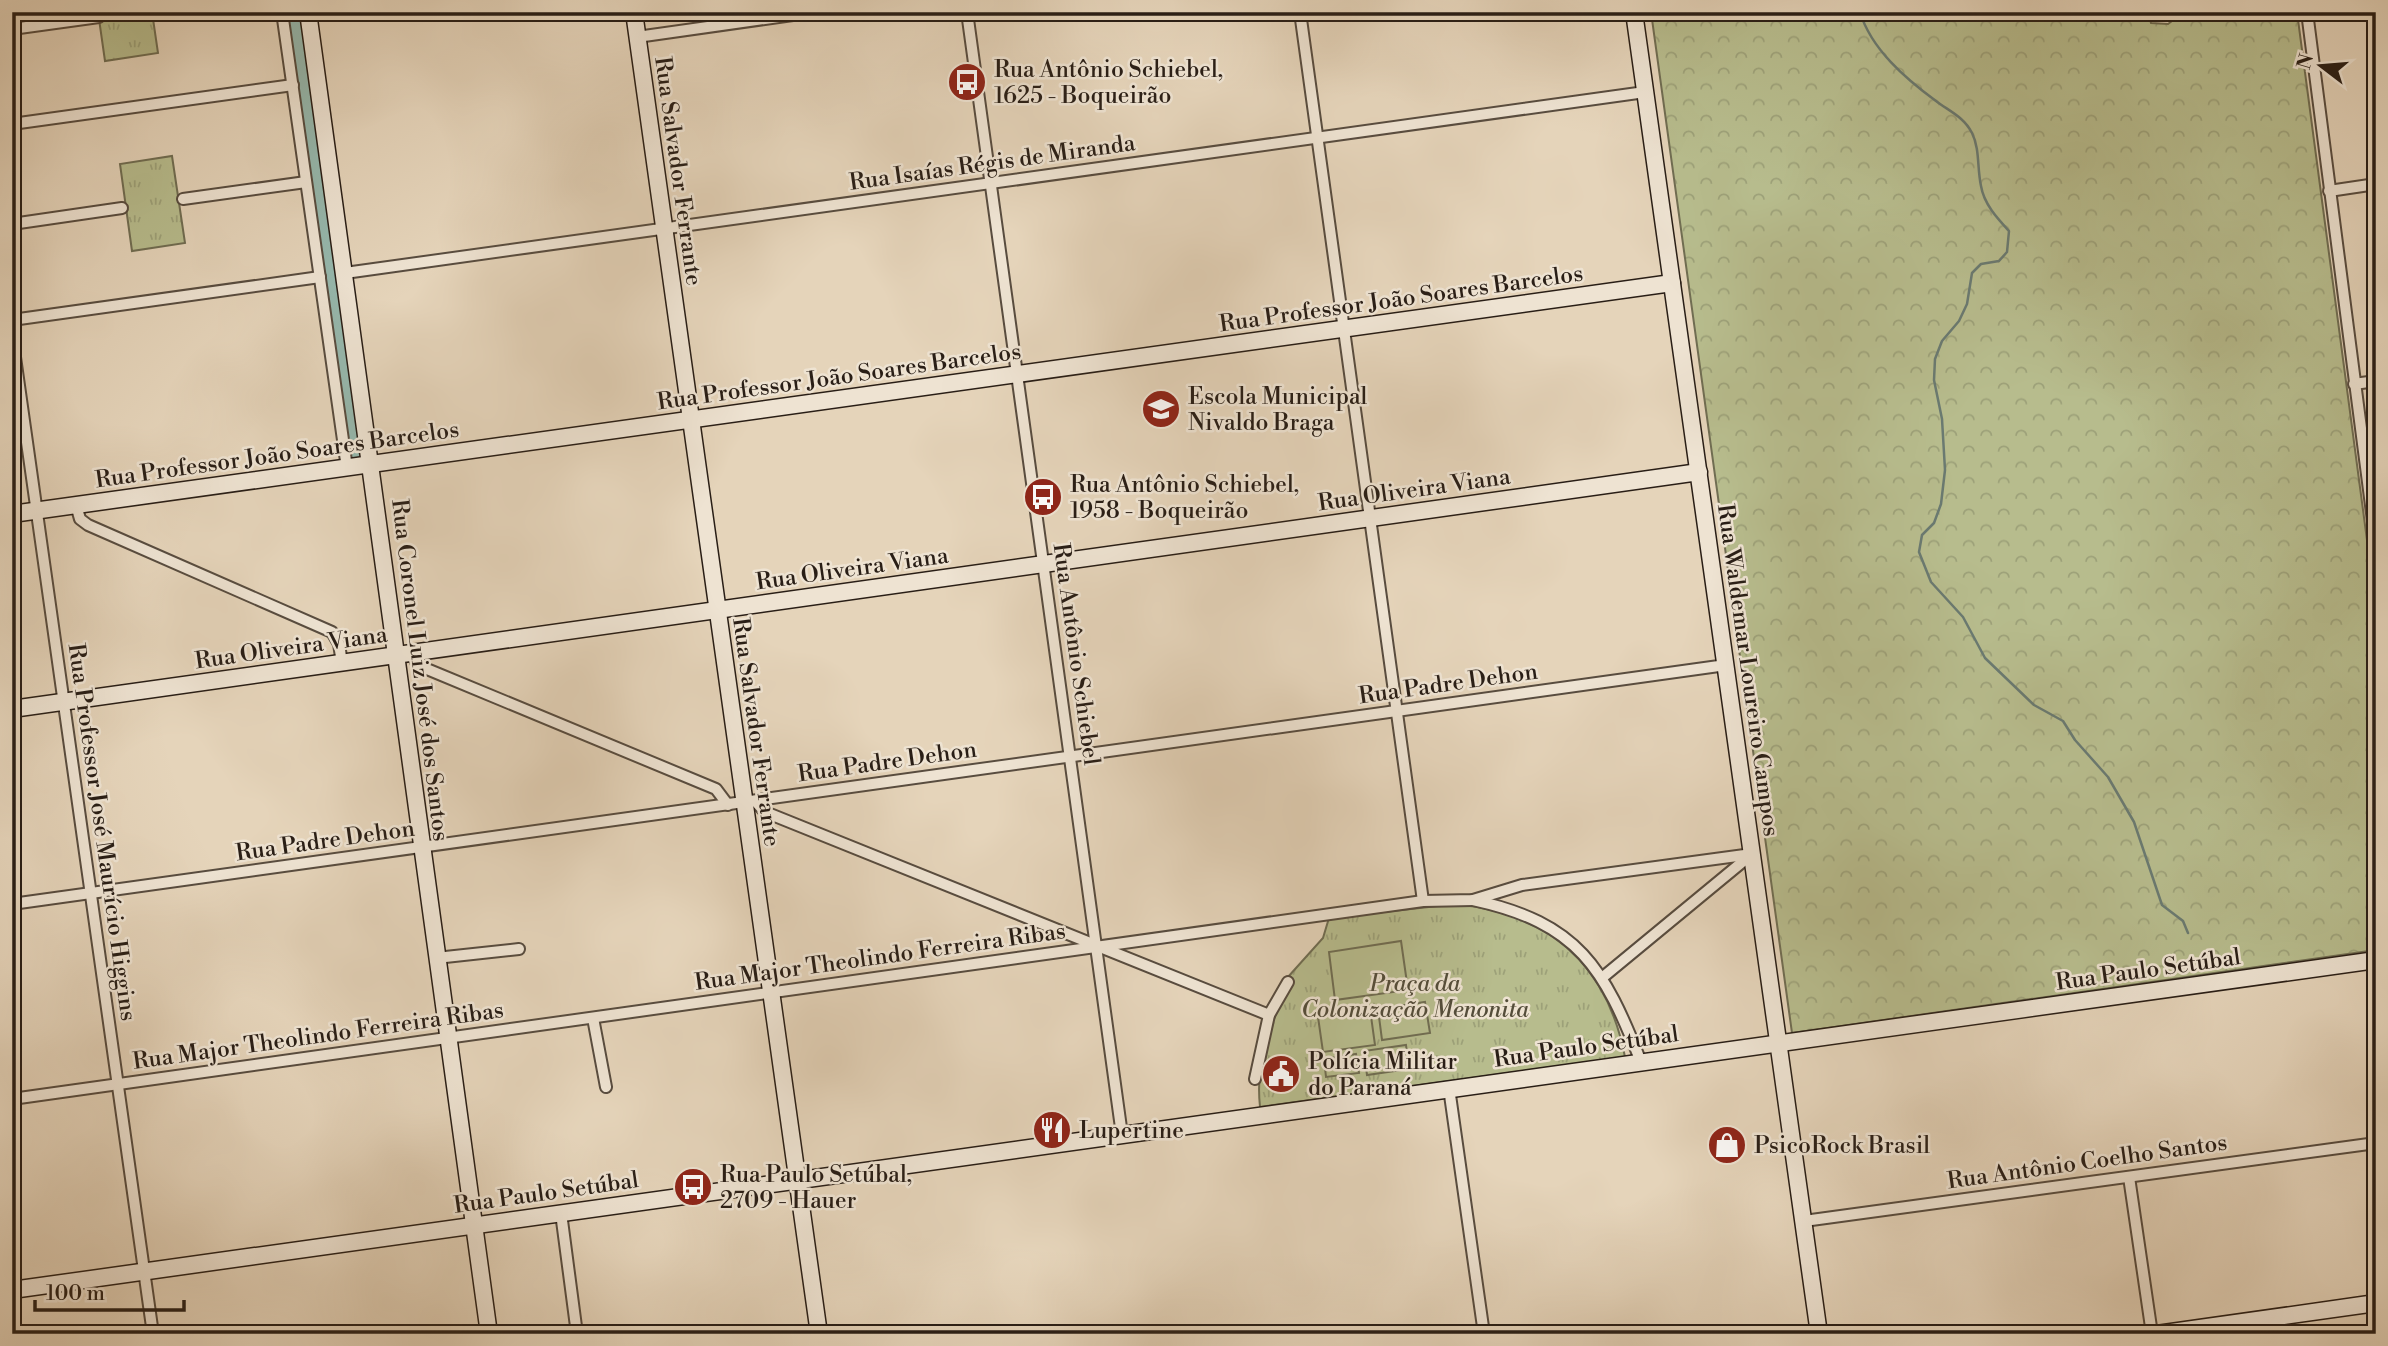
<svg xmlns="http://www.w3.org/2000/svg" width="2388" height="1346" font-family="'Libre Bodoni',serif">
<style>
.forest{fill:url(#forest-crowns);stroke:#706d52;stroke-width:2}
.park{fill:url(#park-tufts);stroke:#706d52;stroke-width:2}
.pitch{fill:#b7bc8d;stroke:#706d52;stroke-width:2}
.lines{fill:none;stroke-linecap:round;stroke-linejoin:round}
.stream{stroke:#6a7a71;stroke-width:2.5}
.river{stroke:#96b8ad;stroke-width:18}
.street-casing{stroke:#584c3f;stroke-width:14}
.secondary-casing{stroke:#291e16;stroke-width:19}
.street{stroke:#eee3d2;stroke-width:10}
.secondary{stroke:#eee3d2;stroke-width:16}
.labels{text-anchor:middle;stroke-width:5;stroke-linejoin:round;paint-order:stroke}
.poi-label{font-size:23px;fill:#291e16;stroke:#eee3d2;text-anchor:start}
.street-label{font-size:23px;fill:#291e16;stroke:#eee3d2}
.park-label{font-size:23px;font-style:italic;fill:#544d3a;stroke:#eee3d2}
</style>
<defs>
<pattern id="forest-crowns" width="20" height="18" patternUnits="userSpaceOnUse" patternTransform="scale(1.75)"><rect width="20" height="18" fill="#b7bc8d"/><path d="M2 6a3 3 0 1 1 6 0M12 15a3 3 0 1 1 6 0" fill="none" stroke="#9da179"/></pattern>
<pattern id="park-tufts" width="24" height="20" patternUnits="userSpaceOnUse" patternTransform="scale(1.75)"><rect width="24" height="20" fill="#b7bc8d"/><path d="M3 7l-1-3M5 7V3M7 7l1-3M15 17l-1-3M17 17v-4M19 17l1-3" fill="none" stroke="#9da179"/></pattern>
</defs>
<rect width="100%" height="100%" fill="#e5d4ba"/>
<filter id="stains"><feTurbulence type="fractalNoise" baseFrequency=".00286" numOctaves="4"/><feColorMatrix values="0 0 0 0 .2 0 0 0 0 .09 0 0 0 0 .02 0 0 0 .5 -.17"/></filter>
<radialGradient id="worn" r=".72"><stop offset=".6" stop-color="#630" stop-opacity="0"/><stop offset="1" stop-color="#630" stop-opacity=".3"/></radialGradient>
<polygon class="forest" points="1651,12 2148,12 2151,23 2168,24 2184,12 2297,12 2376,608 2376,950 1792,1033"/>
<g class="park">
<polygon points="98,12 152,12 158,53 105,61"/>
<polygon points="172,156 185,243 132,251 120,164"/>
<path d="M1456 904C1550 914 1607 964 1625 1057L1260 1107C1255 1061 1270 1021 1293 981L1288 977 1323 938 1329 918Z"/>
</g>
<g class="pitch">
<polygon points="1401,941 1408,990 1335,1000 1329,952"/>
<polygon points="1425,1002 1430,1033 1382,1040 1378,1009"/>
<polygon points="1370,1009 1375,1045 1323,1052 1318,1017"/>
<polygon points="1406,1045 1409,1069 1367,1075 1364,1051"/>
<polygon points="1356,1054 1359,1073 1326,1077 1324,1059"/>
</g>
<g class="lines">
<path class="stream" d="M1860 12C1871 49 1906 79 1936 101 1949 111 1964 117 1972 133 1980 149 1977 168 1981 186 1984 204 1997 218 2009 231L2007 252 1999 261 1981 264 1972 273 1967 304 1959 321 1942 341 1935 359 1934 380 1942 419 1945 470 1941 504 1934 523 1922 535 1919 552 1931 582 1963 617 1985 658 2034 705 2063 721 2075 740 2108 777 2134 822 2162 905 2183 921 2188 933"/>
<polyline class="river" points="295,12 356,453"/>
<defs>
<g id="street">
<polyline points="282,12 347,468"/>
<polyline points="967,12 1122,1135"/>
<polyline points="1300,12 1423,901"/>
<polyline points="2307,12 2376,544"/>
<polyline points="12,29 99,17"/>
<polyline points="637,37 814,12"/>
<polyline points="12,124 293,85"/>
<polyline points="2329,191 2376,184"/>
<polyline points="183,199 306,182"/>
<polyline points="12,224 122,208"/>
<polyline points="345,273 1645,92"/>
<polyline points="12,320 320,277"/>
<polyline points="12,336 153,1334"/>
<polyline points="2354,384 2376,381"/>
<polyline points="76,505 80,519 88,525 332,632 339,644 342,663"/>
<polyline points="415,652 416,662 422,667 716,789 728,805"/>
<polyline points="755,801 765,812 1269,1015"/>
<path d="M1473 900C1579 923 1604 968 1641 1062"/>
<polyline points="12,904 1726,665"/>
<polyline points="436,958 519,949"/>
<polyline points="1603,977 1752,854"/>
<polyline points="593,1018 606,1087"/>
<polyline points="1255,1079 1269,1015 1288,982"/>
<polyline points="1449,1088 1484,1334"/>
<polyline points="12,1099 1423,901 1473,900 1522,885 1752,854"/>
<polyline points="2129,1177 2152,1334"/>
<polyline points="561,1213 577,1334"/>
<polyline points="1804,1221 2376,1143"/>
</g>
<g id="secondary">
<polyline points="308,12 489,1334"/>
<polyline points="634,12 819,1334"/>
<polyline points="1634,12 1819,1334"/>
<polyline points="12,514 1672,283"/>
<polyline points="12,709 1699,472"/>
<polyline points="12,1290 2376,960"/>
<polyline points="2157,1334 2376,1303"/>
</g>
</defs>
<use href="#street" class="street-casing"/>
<use href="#secondary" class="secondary-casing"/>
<use href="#street" class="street"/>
<use href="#secondary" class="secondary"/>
</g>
<defs>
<symbol id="bus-disc" viewBox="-11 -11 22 22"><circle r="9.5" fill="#8f2418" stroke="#eee3d2"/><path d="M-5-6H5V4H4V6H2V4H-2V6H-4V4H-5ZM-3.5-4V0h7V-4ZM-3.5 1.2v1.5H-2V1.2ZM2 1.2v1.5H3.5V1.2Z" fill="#fff"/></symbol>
<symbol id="school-disc" viewBox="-11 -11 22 22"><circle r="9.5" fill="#8f2418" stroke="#eee3d2"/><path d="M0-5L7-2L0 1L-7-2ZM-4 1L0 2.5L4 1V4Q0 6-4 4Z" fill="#fff"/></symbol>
<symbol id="civic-disc" viewBox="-11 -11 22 22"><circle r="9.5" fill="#8f2418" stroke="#eee3d2"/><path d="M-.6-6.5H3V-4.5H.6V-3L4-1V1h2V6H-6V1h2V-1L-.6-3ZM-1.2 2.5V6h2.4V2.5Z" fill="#fff"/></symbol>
<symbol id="restaurant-disc" viewBox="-11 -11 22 22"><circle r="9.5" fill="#8f2418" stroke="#eee3d2"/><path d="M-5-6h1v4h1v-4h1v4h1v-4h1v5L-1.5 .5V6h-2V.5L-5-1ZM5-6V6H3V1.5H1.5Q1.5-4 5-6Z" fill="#fff"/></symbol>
<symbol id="shop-disc" viewBox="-11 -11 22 22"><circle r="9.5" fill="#8f2418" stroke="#eee3d2"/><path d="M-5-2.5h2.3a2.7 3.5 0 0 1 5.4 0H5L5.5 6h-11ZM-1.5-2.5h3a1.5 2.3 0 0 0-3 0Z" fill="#fff"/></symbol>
</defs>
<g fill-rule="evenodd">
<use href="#bus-disc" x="945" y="60" width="44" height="44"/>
<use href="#school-disc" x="1139" y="387" width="44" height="44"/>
<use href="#bus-disc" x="1021" y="475" width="44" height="44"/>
<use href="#civic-disc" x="1259" y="1052" width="44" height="44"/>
<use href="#restaurant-disc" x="1030" y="1108" width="44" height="44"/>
<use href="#shop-disc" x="1705" y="1123" width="44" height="44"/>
<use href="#bus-disc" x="671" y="1165" width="44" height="44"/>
</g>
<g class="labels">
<g class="poi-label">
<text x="994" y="77">Rua Antônio Schiebel,<tspan x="994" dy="26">1625 - Boqueirão</tspan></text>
<text x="1188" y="404">Escola Municipal<tspan x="1188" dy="26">Nivaldo Braga</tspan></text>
<text x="1070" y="492">Rua Antônio Schiebel,<tspan x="1070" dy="26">1958 - Boqueirão</tspan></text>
<text x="1308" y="1069">Polícia Militar<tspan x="1308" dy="26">do Paraná</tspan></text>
<text x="1079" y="1138">Lupertine</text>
<text x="1754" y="1153">PsicoRock Brasil</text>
<text x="720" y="1182">Rua Paulo Setúbal,<tspan x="720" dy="26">2709 - Hauer</tspan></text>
</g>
<g class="street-label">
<text transform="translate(992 162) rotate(-8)" y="8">Rua Isaías Régis de Miranda</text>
<text transform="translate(679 171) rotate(82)" y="8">Rua Salvador Ferrante</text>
<text transform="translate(1401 298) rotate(-8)" y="8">Rua Professor João Soares Barcelos</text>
<text transform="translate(839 376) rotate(-8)" y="8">Rua Professor João Soares Barcelos</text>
<text transform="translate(277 454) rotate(-8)" y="8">Rua Professor João Soares Barcelos</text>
<text transform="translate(1414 489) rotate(-8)" y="8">Rua Oliveira Viana</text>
<text transform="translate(852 568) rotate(-8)" y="8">Rua Oliveira Viana</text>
<text transform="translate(291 647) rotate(-8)" y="8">Rua Oliveira Viana</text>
<text transform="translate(1077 654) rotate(82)" y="8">Rua Antônio Schiebel</text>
<text transform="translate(421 670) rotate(83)" y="8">Rua Coronel Luiz José dos Santos</text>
<text transform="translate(1749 670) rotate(82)" y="8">Rua Waldemar Loureiro Campos</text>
<text transform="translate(1448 683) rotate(-8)" y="8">Rua Padre Dehon</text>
<text transform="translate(757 732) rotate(82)" y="8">Rua Salvador Ferrante</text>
<text transform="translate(887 761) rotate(-8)" y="8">Rua Padre Dehon</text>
<text transform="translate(103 832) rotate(82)" y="8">Rua Professor José Maurício Higgins</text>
<text transform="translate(325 840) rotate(-8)" y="8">Rua Padre Dehon</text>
<text transform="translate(880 956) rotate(-8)" y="8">Rua Major Theolindo Ferreira Ribas</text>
<text transform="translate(2148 969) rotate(-8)" y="8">Rua Paulo Setúbal</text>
<text transform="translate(318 1035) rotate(-8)" y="8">Rua Major Theolindo Ferreira Ribas</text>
<text transform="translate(1586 1046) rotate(-8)" y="8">Rua Paulo Setúbal</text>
<text transform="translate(2087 1161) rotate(-8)" y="8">Rua Antônio Coelho Santos</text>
<text transform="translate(546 1192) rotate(-8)" y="8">Rua Paulo Setúbal</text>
</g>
<g class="park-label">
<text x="1415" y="991">Praça da<tspan x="1415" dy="26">Colonização Menonita</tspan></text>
</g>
</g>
<rect width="2388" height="1346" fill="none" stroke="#e5d4ba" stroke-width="42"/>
<rect x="14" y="14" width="2360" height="1318" fill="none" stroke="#291e16" stroke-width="3.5"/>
<rect x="21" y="21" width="2346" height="1304" fill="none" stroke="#291e16" stroke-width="2"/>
<g transform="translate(2321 66) rotate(286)" stroke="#eee3d2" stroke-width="5" paint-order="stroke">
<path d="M0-5L12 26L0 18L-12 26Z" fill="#291e16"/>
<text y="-10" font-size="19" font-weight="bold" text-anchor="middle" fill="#291e16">N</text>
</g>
<path d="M35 1300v10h149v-10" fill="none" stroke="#291e16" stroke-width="3.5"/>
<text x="46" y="1300" font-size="21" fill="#291e16" stroke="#eee3d2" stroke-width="5" paint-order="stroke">100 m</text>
<rect width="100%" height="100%" filter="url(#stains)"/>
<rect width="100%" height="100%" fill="url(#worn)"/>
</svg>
